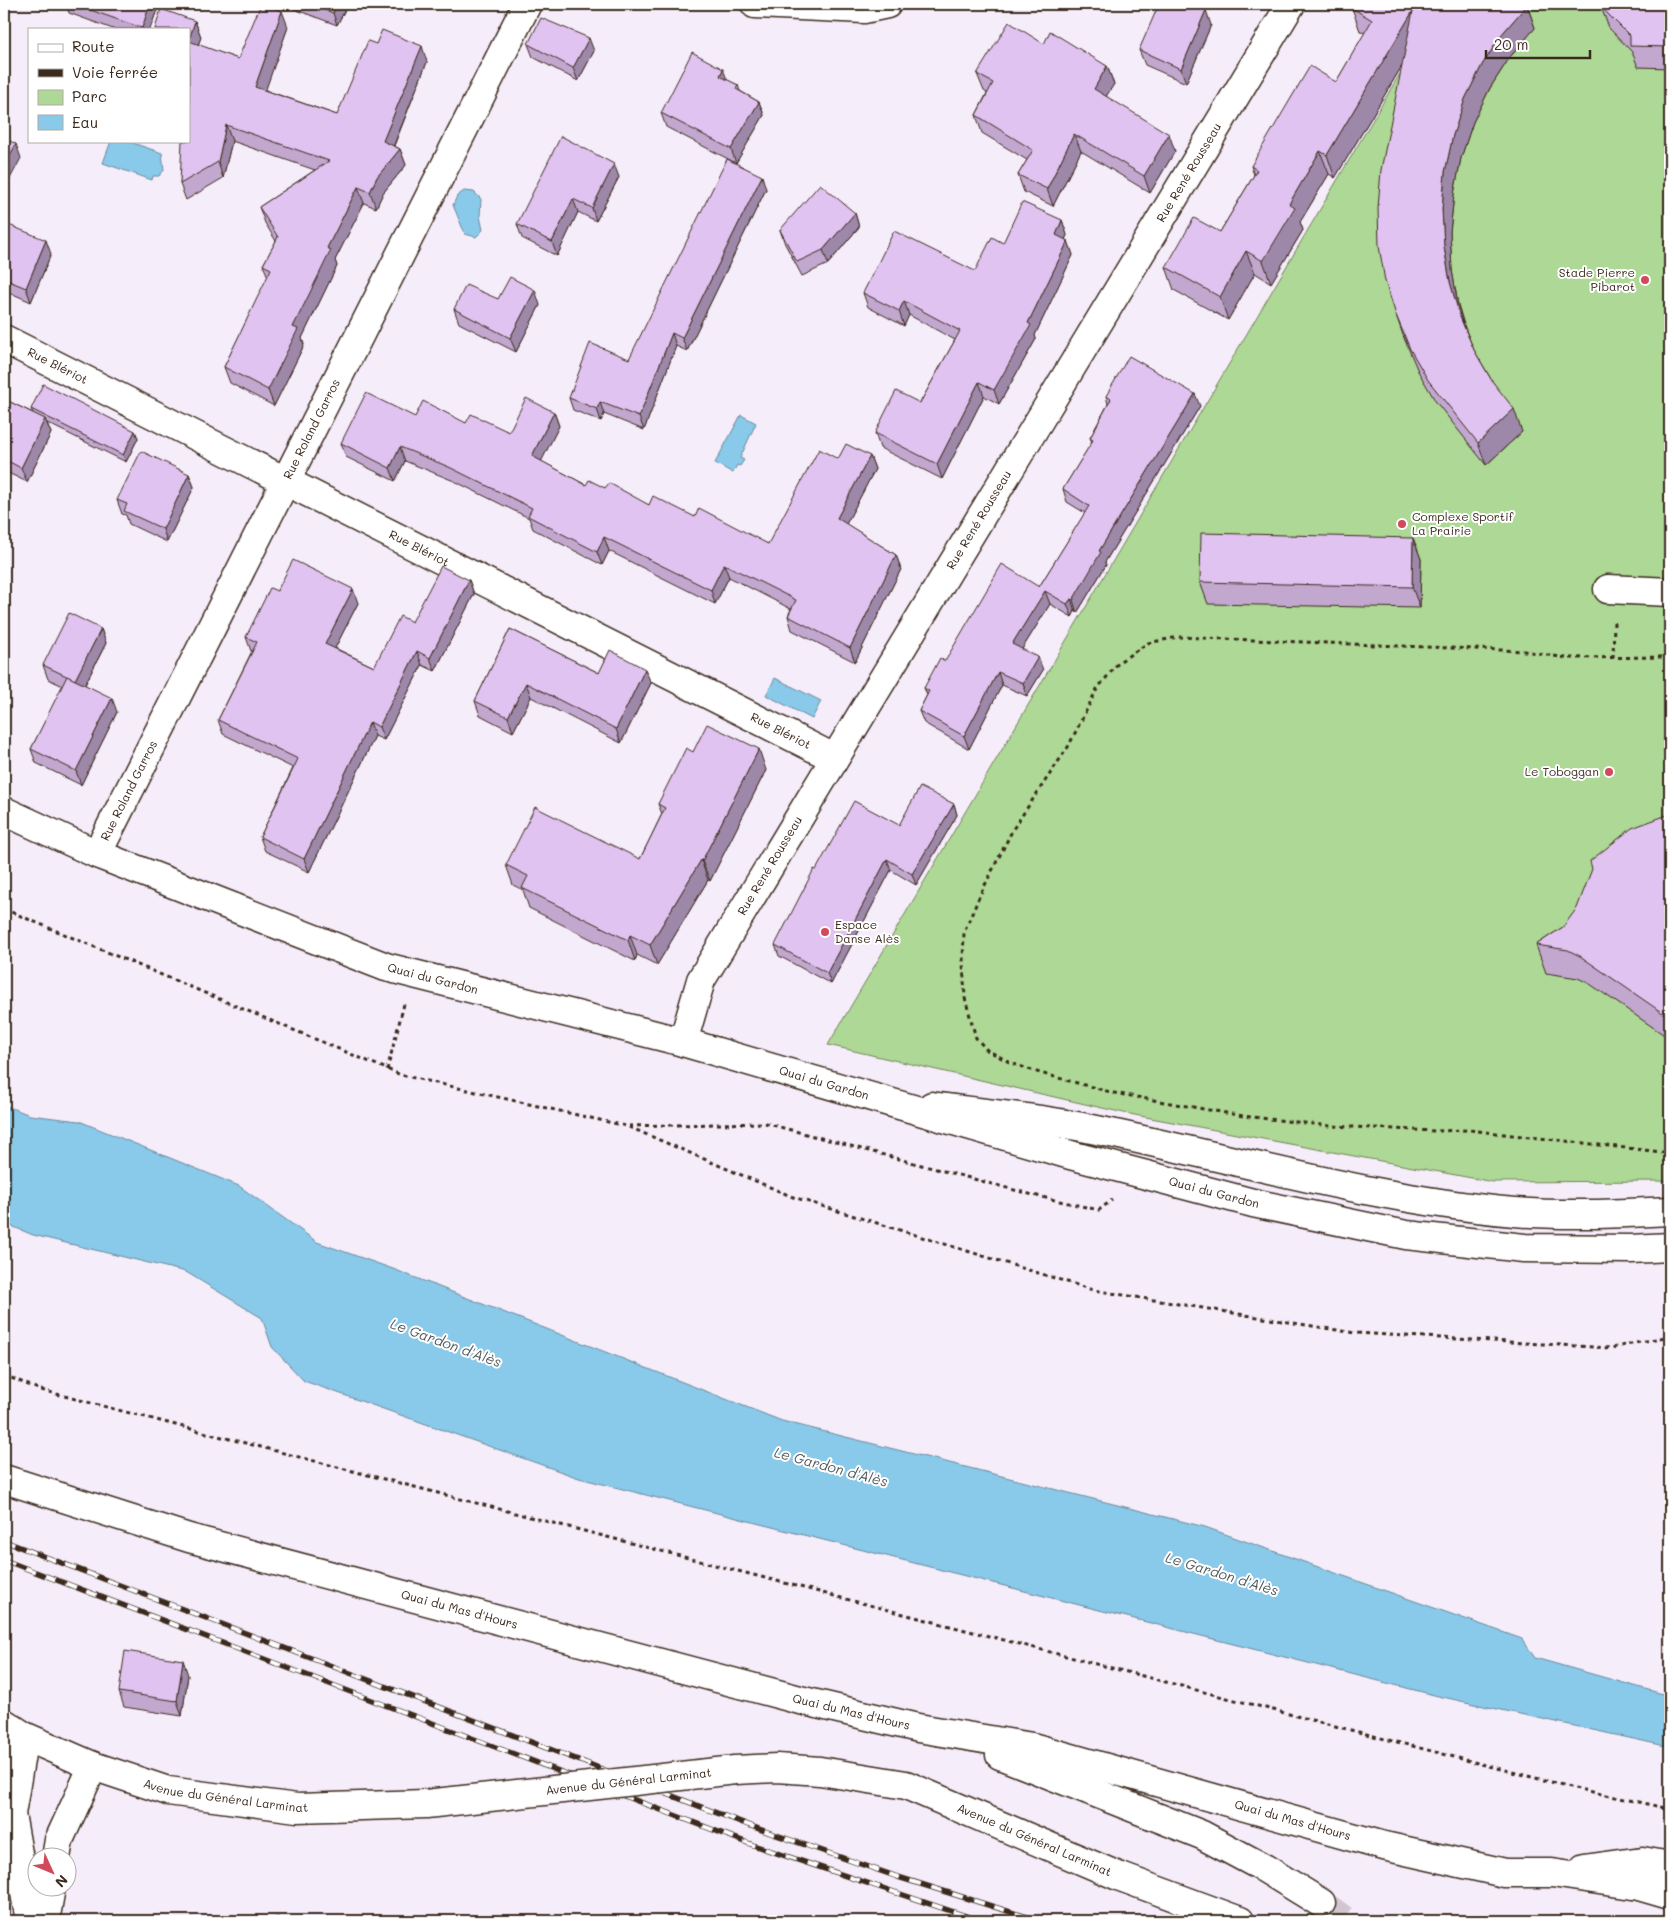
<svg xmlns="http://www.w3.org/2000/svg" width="1674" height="1925" font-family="Mali,sans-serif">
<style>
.green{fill:#add895;stroke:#74815a}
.water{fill:#89c9ea;stroke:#6a8998}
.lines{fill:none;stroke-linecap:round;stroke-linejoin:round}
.minor-tunnel{stroke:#d1c6cf;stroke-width:28;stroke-dasharray:28 14;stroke-linecap:butt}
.minor-casing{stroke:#3b2a1e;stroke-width:31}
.major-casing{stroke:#3b2a1e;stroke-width:31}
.path{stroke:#3b2a1e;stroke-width:3;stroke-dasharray:4 4;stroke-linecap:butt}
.minor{stroke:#fff;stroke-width:28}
.major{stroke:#fff;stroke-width:28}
.rail-casing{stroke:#3b2a1e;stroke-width:5.5}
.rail{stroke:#fff;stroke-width:4;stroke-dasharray:11;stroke-linecap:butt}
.major-bridge-casing{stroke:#3b2a1e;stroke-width:31;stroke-linecap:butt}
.major-bridge{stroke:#fff;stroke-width:28}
.wall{fill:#c2a8cf;stroke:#3b2a1e}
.shaded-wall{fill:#9e88a9;stroke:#3b2a1e}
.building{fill:#e1c3f1;stroke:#3b2a1e}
.poi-dot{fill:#d1495b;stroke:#fff;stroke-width:2}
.labels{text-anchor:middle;stroke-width:4;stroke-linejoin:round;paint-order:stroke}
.street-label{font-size:12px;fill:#3b2a1e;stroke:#fff}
.poi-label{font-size:12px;fill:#3b2a1e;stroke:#fff;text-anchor:end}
.water-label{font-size:14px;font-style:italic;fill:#525a5b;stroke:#fff}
</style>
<rect width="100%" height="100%" fill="#f6edfb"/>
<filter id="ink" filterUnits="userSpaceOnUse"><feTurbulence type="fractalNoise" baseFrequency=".02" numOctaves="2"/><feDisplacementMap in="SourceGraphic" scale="10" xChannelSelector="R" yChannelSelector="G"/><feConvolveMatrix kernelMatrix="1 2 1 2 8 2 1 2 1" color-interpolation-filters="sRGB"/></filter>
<g filter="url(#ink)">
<polygon class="green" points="1441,4 1670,4 1670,1181 1493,1182 1124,1113 828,1045"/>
<g class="water">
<polygon points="111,141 127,141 162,153 164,170 159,176 153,176 152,180 103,163"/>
<polygon points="464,191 474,192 481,199 480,216 483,230 476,237 465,234 453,205 457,196"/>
<polygon points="741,415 756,423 740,458 744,460 740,466 737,465 733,473 715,463"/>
<polygon points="775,678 821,701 812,719 766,695"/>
<polygon points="4,1105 30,1115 79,1121 239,1186 317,1242 393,1269 782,1421 1205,1527 1522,1639 1535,1658 1670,1696 1670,1747 1438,1696 579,1478 304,1381 272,1347 262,1318 186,1272 33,1235 4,1223"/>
</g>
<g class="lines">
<polyline class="minor-tunnel" points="1321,1903 1346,1921"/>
<defs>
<g id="minor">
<polyline points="755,4 864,9 887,4"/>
<path id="s1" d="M4 339 834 758"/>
<polyline points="1608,589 1670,592"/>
<path id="s2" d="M97 854 527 4"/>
<path id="s3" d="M683 1042 701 980 1291 4"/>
<path d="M932 1106C981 1113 1033 1117 1082 1127 1226 1156 1368 1199 1515 1212 1566 1216 1619 1214 1670 1211"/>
<path id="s4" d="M4 1479 189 1538 800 1700 918 1728 1032 1747 1384 1846 1505 1873H1552L1639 1886 1670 1895"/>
<polyline points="24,1736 11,1814 30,1921"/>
<polyline points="1000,1755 1202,1835 1264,1868 1321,1903"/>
<polyline points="56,1858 59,1840 93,1766"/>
<polyline points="1584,1869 1642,1861 1670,1866"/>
<polyline points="45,1921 51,1888"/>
</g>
<g id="major">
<path id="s5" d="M4 811 97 854 386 967 683 1042 1074 1156 1253 1203 1406 1235 1524 1248 1631 1249 1670 1247"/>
<path id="s6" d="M4 1723 24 1736 93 1766 168 1791 297 1808 426 1804"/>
<path id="s7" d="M735 1770 777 1768 820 1771 906 1785 1118 1876 1240 1921"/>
</g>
</defs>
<use href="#minor" class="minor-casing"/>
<use href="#major" class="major-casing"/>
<g class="path">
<polyline points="1670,657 1566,658 1525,651 1178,637 1148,643 1119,662 1097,689 1068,747 1013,829 980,895 964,932 963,962 965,998 976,1038 987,1050 1011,1063 1040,1073 1114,1093 1243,1116 1331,1126 1435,1131 1469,1130 1670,1153"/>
<polyline points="1613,658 1614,621"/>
<polyline points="4,909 401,1075 626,1126 765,1123 1033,1195 1099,1210 1112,1200"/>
<polyline points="387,1070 404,1004"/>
<polyline points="629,1127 793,1197 1093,1290 1355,1333 1611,1348 1670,1336"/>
<polyline points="4,1375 41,1390 1570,1787 1670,1809"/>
</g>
<use href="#minor" class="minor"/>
<use href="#major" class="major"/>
<defs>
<g id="rail">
<polyline points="4,1541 759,1829 898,1877 1040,1921"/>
<polyline points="4,1560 753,1845 981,1921"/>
</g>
</defs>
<use href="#rail" class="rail-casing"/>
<use href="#rail" class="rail"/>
<defs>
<g id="major-bridge">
<path id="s8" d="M426 1804 735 1770"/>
</g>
</defs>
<use href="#major-bridge" class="major-bridge-casing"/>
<use href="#major-bridge" class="major-bridge"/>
</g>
<g class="wall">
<polygon points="66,4 159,4 150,29 113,29 69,13"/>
<polygon points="292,4 348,4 337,25 294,9"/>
<polygon points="1670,4 1670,68 1638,67 1632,52 1609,28 1601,7"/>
<polygon points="1527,5 1535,28 1510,57 1490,88 1473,122 1461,158 1454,194 1450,232 1452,270 1458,305 1465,328 1474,350 1522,432 1486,465 1436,402 1418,371 1404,338 1396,315 1402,66 1335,178 1329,174 1300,222 1303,230 1271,283 1255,273 1228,320 1174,290 1166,267 1220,232 1254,175 1251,166 1336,82 1365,33 1360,31 1352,8"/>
<polygon points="195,21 201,37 198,45 238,59 288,27 265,90 337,115 427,62 394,146 400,149 406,165 383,193 376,208 364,203 335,260 337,266 302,338 304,345 274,406 230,383 224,367 268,277 263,265 276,241 265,223 259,207 315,170 232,141 223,178 186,200 180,184"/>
<polygon points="1211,25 1186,83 1145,65 1139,50"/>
<polygon points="528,44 594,51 578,81 533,57"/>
<polygon points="1044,44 1107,66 1114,84 1106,96 1175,151 1150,193 1081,151 1053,206 1024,192 1018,175 1027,160 982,133 976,115 987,93 984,91 977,74"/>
<polygon points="727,80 738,85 740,91 759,102 764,115 736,163 666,127 661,113"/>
<polygon points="619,177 596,221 578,212 557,256 522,238 517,224"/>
<polygon points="766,189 687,351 676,346 644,430 604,414 601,421 573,410 569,398 629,359"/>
<polygon points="855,213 859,227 828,264 802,276 785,244 780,230"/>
<polygon points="1062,220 1067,235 1065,240 1068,241 1073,255 1035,335 1036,339 999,404 984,396 942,479 880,448 875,433 920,403 955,340 909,315 904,326 868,307 863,293 975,271 1003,243"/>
<polygon points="4,223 51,254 31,302 4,290"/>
<polygon points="498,299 540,305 516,352 459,323 454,309"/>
<polygon points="1106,396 1200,406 1105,562 1106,565 1077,613 1075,611 1072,617 1050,604 1022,649 1043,670 1027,696 1002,685 969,749 924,723 919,711 927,695 924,688 945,661 1039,587 1085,513 1067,502 1063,489 1092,442 1090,438 1108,404"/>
<polygon points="4,399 33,413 31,409 135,431 138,438 126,462 47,423 51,433 27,482 4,471"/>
<polygon points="554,412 559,426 541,461 586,485 605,488 649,505 695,517 768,544 838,459 870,456 875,469 846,524 896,555 901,569 855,662 792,630 788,616 791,609 729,577 715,604 609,551 602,565 533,529 529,518 454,481 405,461 395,481 346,457 341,443 415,417 466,423 509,432"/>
<polygon points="189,474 194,487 167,542 129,524 126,515 122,514 117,500"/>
<polygon points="1413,538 1421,559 1420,608 1208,604 1200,582"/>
<polygon points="469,580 474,594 435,671 422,665 384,740 375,736 309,872 265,851 260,837 293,768 223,734 218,720 252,651 251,651 246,637 277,591 358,603 335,648 374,667 412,622"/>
<polygon points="101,629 106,643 85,685 117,712 81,785 36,763 31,749 63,686 48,679 43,665"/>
<polygon points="510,629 599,673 651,683 621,743 531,697 513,732 480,715 475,701"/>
<polygon points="693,752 766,770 710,881 708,880 657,965 637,955 635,961 529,908 523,890 513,885 506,865 640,859 662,814 658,804"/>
<polygon points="954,804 957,815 916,885 891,870 831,984 779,956 775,945 899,825"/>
<polygon points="1670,814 1670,1039 1590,984 1578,978 1546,973 1536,945 1563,927"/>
<polygon points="188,1675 182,1716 124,1707 119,1692"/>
</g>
<g class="shaded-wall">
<polygon points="150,4 159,4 150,29 142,29 142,28"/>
<polygon points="337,4 348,4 337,25 333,13"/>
<polygon points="1527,5 1535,28 1510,57 1490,88 1473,122 1461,158 1454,194 1450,232 1452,270 1458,305 1468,339 1460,317 1450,282 1444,247 1442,209 1445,172 1453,135 1465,99 1482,65 1502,34"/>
<polygon points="1206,10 1211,25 1186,83 1181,69"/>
<polygon points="282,11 288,27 261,103 255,87"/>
<polygon points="1413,11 1421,34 1335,178 1327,155"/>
<polygon points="195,21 201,37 194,57 189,43 189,40"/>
<polygon points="589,38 594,51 578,81 573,68"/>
<polygon points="422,46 427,62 389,157 383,141"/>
<polygon points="1107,66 1114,84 1100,106 1094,89"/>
<polygon points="723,69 728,82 720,76"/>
<polygon points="759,102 764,115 736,163 731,149"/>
<polygon points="226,125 232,141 223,178 218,162"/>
<polygon points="1074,134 1081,151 1053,206 1047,189"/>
<polygon points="1169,134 1175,151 1150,193 1144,176"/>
<polygon points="16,144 21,158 4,190 4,167"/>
<polygon points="400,149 406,165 383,193 376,208 370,192 377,177"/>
<polygon points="1320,151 1329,174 1300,222 1303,230 1271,283 1263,261 1289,204"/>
<polygon points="614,164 619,177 596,221 592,208"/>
<polygon points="762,176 766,189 687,351 682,338"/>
<polygon points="358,187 364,203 335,260 337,266 302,338 304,345 274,406 268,390 293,327 327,248"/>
<polygon points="573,199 578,212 557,256 552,242"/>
<polygon points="855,213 859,227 828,264 823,250"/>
<polygon points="1062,220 1067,235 1061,249 1056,235"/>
<polygon points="46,240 51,254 31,302 26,288"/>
<polygon points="1068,241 1073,255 1035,335 1036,339 999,404 994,390 1028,323"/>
<polygon points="1246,251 1255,273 1228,320 1220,297"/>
<polygon points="535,290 540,305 516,352 510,338"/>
<polygon points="904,301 909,315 904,326 899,311"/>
<polygon points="672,333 676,346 644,430 639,417"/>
<polygon points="979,382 984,396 942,479 937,464"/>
<polygon points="1195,394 1200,406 1105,562 1106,565 1077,613 1073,600 1099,551"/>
<polygon points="600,402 604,414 601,421 597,409"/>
<polygon points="1514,409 1522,432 1486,465 1478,443"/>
<polygon points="554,412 559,426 537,470 532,456"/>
<polygon points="45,419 51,433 27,482 21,468"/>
<polygon points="135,431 138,438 126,462 123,455"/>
<polygon points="400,447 405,461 395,481 390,468"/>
<polygon points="870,456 875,469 842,532 837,518"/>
<polygon points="189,474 194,487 167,542 163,529"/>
<polygon points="604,537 609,551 602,565 597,552"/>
<polygon points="1413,538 1421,559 1420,608 1412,587"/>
<polygon points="896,555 901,569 855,662 850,648"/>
<polygon points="724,564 729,577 715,604 711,590"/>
<polygon points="469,580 474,594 435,671 430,658"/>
<polygon points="353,589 358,603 330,658 325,644"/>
<polygon points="1045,591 1050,604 1017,657 1012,644"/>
<polygon points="1071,599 1075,611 1072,617 1067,604"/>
<polygon points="101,629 106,643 80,694 75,680"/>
<polygon points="417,651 422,665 384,740 379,727"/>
<polygon points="1038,657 1043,670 1027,696 1023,683"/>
<polygon points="645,669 651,683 621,743 616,729"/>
<polygon points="998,672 1002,685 969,749 964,736"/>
<polygon points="526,683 531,697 513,732 508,717"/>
<polygon points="112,698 117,712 81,785 76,771"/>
<polygon points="370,722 375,736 309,872 304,859"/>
<polygon points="759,749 766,770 710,881 702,861"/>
<polygon points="954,804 957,815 916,885 912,874"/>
<polygon points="887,859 891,870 831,984 827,973"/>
<polygon points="701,860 708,880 657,965 650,945"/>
<polygon points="630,935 637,955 635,961 628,940"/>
<polygon points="183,1660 188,1675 182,1716 177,1701"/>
</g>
<g class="building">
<polygon points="73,4 150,4 142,28"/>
<polygon points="261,4 264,4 282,11 255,87 337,115 368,41 376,44 382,30 422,46 383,141 400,149 377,177 370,192 358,187 327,248 331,250 293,327 298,329 268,390 224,367 271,269 263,265 278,237 259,207 329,161 226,125 218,162 180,184 182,141 189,141 189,41 238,59"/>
<polygon points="308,4 337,4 333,13"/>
<polygon points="1159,4 1192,4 1206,10 1181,69 1139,50"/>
<polygon points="1355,4 1525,4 1527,5 1502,34 1482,65 1465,99 1453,135 1445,172 1442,209 1444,247 1450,282 1460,317 1474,350 1492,381 1514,409 1478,443 1428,380 1410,349 1396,315 1385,281 1379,246 1378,208 1381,170 1413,11 1327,155 1320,151 1289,204 1295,208 1263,261 1246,251 1220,297 1166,267 1194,218 1220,232 1257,170 1251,166 1310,66 1336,82 1372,20 1352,8"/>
<polygon points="1601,4 1670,4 1670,47 1630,46 1630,36 1601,7"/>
<polygon points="161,9 195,21 189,40 189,29 155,29"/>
<polygon points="541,18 589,38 573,68 528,44"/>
<polygon points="1009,22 1044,44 1050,31 1107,66 1094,89 1169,134 1144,176 1074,134 1047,189 1018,175 1033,150 976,115 993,83 977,74"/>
<polygon points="692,52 723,69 720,76 738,85 736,89 759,102 731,149 661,113"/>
<polygon points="561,136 614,164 592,208 573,199 552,242 517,224"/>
<polygon points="4,138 16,144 4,167"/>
<polygon points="727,159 762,176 682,338 672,333 639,417 600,402 597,409 569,398 590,343 629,359"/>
<polygon points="820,184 855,213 823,250 797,262 780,230"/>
<polygon points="1022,202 1062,220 1056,235 1068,241 1028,323 1031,325 994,390 979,382 937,464 875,433 896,391 920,403 960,331 904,301 899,311 863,293 894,231 975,271 992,237 1003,243"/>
<polygon points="4,223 46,240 26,288 4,279"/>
<polygon points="510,277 535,290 510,338 454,309 466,285 498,299"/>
<polygon points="1129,356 1195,394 1099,551 1101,552 1073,600 1071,599 1067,604 1045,591 1012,644 1038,657 1023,683 998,672 964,736 919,711 929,691 924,688 940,658 945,661 1002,564 1039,587 1089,506 1063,489 1093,440 1090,438 1111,399 1106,396"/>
<polygon points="43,384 135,431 123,455 31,409"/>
<polygon points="366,393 415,417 423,401 466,423 471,414 509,432 526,398 554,412 532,456 586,485 589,480 605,488 609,483 649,505 653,496 695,517 699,508 768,544 819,449 838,459 846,444 870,456 837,518 896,555 850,648 788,616 796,600 724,564 711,590 604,537 597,552 528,516 532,508 449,467 400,447 390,468 341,443"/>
<polygon points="4,399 45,419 21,468 4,459"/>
<polygon points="141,451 189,474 163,529 124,511 127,504 117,500"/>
<polygon points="1201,533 1413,538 1412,587 1200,582"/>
<polygon points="293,560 353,589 325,644 374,667 400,616 412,622 441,566 469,580 430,658 417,651 379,727 370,722 304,859 260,837 298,759 218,720 257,642 246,637 270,588 277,591"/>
<polygon points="69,613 101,629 75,680 43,665"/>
<polygon points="510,629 599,673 610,650 645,669 616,729 526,683 508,717 475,701"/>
<polygon points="67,676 112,698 76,771 31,749"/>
<polygon points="707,724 759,749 702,861 701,860 650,945 630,935 628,940 522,888 528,876 506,865 535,807 640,859 665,808 658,804 686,748 693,752"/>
<polygon points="920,787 954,804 912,874 887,859 827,973 775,945 814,869 816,870 854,801 899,825"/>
<polygon points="1670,814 1670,1018 1580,956 1568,950 1536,945 1563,927 1577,908 1592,869 1590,861 1632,828"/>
<polygon points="125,1651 183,1660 177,1701 119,1692"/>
<polygon points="259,1917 260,1921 244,1921"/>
<polygon points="278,1917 279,1921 264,1921"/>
</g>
</g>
<g class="poi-dot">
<circle cx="1645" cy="280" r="5"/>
<circle cx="1402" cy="524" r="5"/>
<circle cx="1609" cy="772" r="5"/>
<circle cx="825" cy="932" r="5"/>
</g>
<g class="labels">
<g class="street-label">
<text dy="4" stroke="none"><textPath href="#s3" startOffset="1008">Rue René Rousseau</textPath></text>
<text dy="4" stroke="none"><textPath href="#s1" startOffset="60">Rue Blériot</textPath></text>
<text dy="4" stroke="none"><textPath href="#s2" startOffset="476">Rue Roland Garros</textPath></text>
<text dy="4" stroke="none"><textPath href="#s3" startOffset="602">Rue René Rousseau</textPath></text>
<text dy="4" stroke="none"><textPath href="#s1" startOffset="465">Rue Blériot</textPath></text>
<text dy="4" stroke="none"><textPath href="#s1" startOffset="870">Rue Blériot</textPath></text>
<text dy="4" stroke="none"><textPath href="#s2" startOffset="71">Rue Roland Garros</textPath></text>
<text dy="4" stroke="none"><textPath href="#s3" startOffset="198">Rue René Rousseau</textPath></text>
<text dy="4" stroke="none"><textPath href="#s5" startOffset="461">Quai du Gardon</textPath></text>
<text dy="4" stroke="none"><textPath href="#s5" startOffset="866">Quai du Gardon</textPath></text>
<text dy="4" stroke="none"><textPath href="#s5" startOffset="1271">Quai du Gardon</textPath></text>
<text dy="4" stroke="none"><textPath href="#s4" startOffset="474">Quai du Mas d'Hours</textPath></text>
<text dy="4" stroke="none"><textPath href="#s4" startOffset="879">Quai du Mas d'Hours</textPath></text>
<text dy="4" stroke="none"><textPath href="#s8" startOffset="204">Avenue du Général Larminat</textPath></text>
<text dy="4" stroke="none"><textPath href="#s6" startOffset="236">Avenue du Général Larminat</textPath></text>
<text dy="4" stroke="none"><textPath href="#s4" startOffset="1334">Quai du Mas d'Hours</textPath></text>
<text dy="4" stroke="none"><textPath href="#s7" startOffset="312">Avenue du Général Larminat</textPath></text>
</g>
<g class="poi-label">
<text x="1635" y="277">Stade Pierre<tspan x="1635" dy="14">Pibarot</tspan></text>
<text x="1412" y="521" text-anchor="start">Complexe Sportif<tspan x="1412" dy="14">La Prairie</tspan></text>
<text x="1599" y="776">Le Toboggan</text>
<text x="835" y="929" text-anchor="start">Espace<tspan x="835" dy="14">Danse Alès</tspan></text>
</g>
<g class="water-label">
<text transform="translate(446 1343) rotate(20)" y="5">Le Gardon d'Alès</text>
<text transform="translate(831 1467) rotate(15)" y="5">Le Gardon d'Alès</text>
<text transform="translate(1222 1574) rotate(17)" y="5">Le Gardon d'Alès</text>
</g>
</g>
<rect width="1674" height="1925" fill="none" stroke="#fff" stroke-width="20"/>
<rect x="10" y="10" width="1654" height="1905" fill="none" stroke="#3b2a1e" stroke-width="2" filter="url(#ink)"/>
<rect x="28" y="28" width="162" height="115" fill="#ffffff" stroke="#b1aaa5"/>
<rect x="38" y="44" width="25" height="8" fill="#ffffff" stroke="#b1aaa5"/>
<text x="72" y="52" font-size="15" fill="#3b2a1e">Route</text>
<rect x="38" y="69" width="25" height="8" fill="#3b2a1e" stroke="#b1aaa5"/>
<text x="72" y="78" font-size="15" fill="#3b2a1e">Voie ferrée</text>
<rect x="38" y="90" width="25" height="15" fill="#add895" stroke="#b1aaa5"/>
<text x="72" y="102" font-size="15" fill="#3b2a1e">Parc</text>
<rect x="38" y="115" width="25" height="15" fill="#89c9ea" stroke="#b1aaa5"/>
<text x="72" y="128" font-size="15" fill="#3b2a1e">Eau</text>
<g transform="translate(52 1872) rotate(134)"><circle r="24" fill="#ffffff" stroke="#b1aaa5"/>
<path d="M0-4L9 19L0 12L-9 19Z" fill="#d1495b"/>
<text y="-8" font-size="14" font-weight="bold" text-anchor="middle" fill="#3b2a1e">N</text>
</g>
<path d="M1486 50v8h104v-8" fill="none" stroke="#3b2a1e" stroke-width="2.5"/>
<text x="1494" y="50" font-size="15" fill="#3b2a1e" stroke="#ffffff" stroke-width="4" paint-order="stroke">20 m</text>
</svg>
